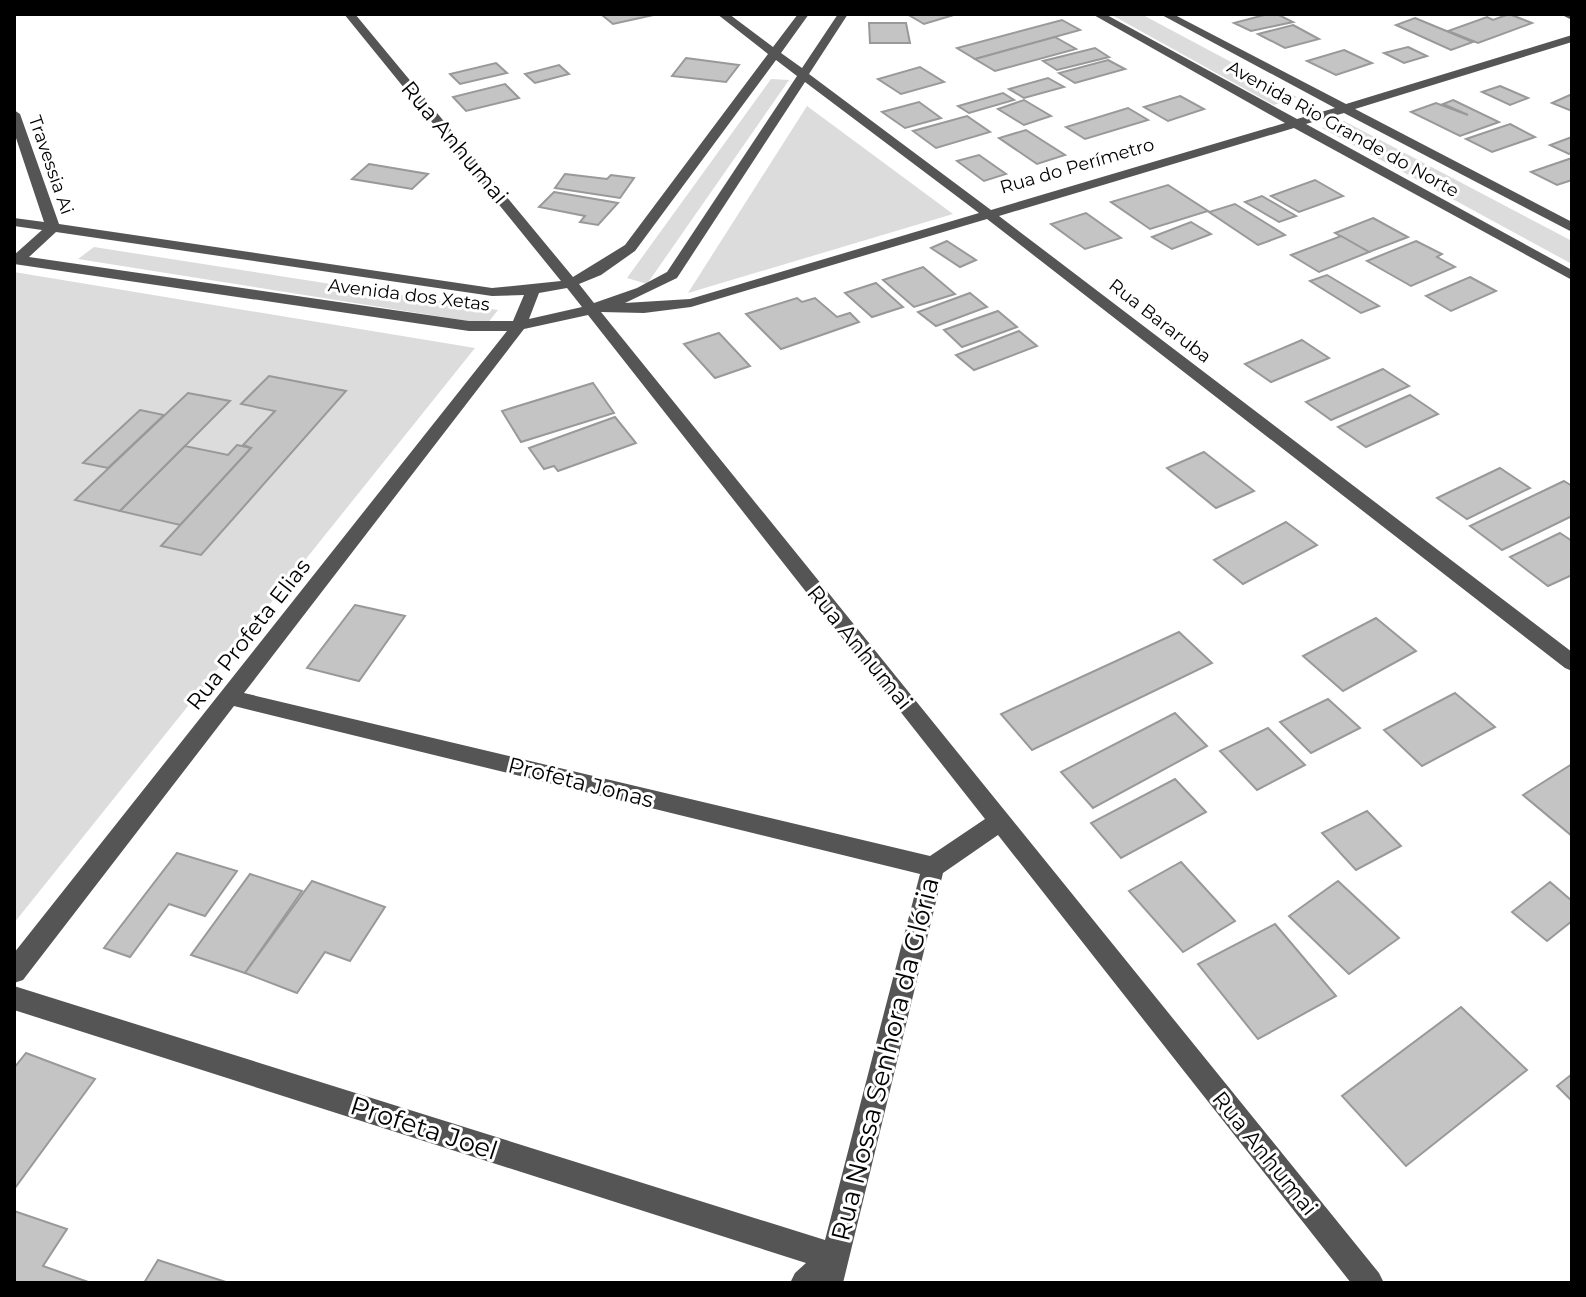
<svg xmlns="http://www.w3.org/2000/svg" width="1586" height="1297" font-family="Montserrat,sans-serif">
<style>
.green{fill:#dcdcdc}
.building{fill:#c4c4c4;stroke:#999;stroke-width:2}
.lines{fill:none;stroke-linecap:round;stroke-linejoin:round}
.minor{fill:#555;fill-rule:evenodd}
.labels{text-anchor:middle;stroke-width:6;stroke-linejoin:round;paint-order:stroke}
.far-street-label{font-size:18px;fill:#000;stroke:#fff}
.street-label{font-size:22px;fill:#000;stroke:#fff}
.near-street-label{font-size:26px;fill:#000;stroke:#fff}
</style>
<rect width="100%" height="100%" fill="#fff"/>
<g class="green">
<polygon points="1110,14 1141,14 1297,97 1274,105"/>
<polygon points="771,79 789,80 647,284 627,278"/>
<polygon points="807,106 953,214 688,293"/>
<polygon points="1344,121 1572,241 1572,264 1322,128"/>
<polygon points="94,247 498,310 487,324 78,259"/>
<polygon points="14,272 475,348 14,923"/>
</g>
<g class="building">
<polygon points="604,14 658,14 613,24 602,15"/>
<polygon points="907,14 957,14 924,24"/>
<polygon points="1268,14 1277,14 1293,22 1251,31 1234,23"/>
<polygon points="1509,14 1532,23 1478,43 1448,31 1487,17 1493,20"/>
<polygon points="1415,18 1473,42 1451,50 1396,25"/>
<polygon points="1062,20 1080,30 975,59 957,48"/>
<polygon points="869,23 906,23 910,43 870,43"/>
<polygon points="1293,25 1319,39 1285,48 1258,34"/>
<polygon points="1055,37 1076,49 995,71 975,59"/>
<polygon points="1408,47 1427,56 1404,63 1384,53"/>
<polygon points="1095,48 1109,57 1057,70 1043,61"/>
<polygon points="1344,50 1372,63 1336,75 1307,61"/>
<polygon points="686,58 739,65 726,82 672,76"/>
<polygon points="1108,60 1125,69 1075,83 1059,73"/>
<polygon points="496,63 507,73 460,84 450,74"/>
<polygon points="559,65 569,74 535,83 525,74"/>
<polygon points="920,67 944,82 901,94 878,79"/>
<polygon points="1048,78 1064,87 1024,98 1009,89"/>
<polygon points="505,84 519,98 466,111 453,97"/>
<polygon points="1500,86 1528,98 1510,105 1482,92"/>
<polygon points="1003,93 1014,100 969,113 958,106"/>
<polygon points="1572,94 1572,111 1552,103"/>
<polygon points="1180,96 1204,109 1168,121 1144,107"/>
<polygon points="1024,100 1051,116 1024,125 998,109"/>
<polygon points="1453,100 1499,122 1460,136 1411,112 1436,103 1468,115 1443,104"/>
<polygon points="919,102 941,118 905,128 882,112"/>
<polygon points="1128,108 1148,120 1085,139 1066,127"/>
<polygon points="967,116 990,132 936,148 913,131"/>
<polygon points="1510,124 1535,137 1492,152 1466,139"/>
<polygon points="1026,130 1065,155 1037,164 999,138"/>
<polygon points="1572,137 1572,153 1569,154 1550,145"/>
<polygon points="979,155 1006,174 984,181 957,161"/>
<polygon points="1572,158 1572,180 1557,185 1531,172"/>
<polygon points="369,164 428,174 412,189 352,179"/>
<polygon points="565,174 607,179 611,175 634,178 620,198 555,188"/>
<polygon points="1315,180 1343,196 1299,212 1271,196"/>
<polygon points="1168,185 1208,211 1150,229 1111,202"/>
<polygon points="554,192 618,203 598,225 580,222 585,216 539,207"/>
<polygon points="1262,196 1296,216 1279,222 1245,202"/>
<polygon points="1235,204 1285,235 1258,245 1209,212"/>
<polygon points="1086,213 1121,238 1085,249 1051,224"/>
<polygon points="1373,218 1408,237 1369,252 1335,233"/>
<polygon points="1191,222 1211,234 1172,249 1152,237"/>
<polygon points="1341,236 1369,252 1319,272 1291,255"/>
<polygon points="947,241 976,260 960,267 931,248"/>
<polygon points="1416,241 1442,254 1437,257 1455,267 1411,286 1367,261"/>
<polygon points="923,267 955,294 914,307 883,280"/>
<polygon points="1327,275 1379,306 1361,313 1310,281"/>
<polygon points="1470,277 1496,291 1451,311 1426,296"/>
<polygon points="876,283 903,307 872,317 845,293"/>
<polygon points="970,293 987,307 936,326 918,312"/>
<polygon points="797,298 802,302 815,298 837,317 850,313 859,322 781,349 746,314"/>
<polygon points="998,311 1017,327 962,347 944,330"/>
<polygon points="1019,331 1037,346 974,370 956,355"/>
<polygon points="719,333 750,366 715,378 684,344"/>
<polygon points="1302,340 1329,358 1271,382 1245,364"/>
<polygon points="1383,369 1409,386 1331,420 1306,402"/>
<polygon points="269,376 346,391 201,555 161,546 251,448 243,445 275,411 241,404"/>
<polygon points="593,383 614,413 521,442 502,411"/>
<polygon points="188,393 230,401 120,511 75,500"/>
<polygon points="1410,395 1438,414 1366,447 1338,427"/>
<polygon points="140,410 164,415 108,468 83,463"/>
<polygon points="615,417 636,443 558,471 554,466 544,469 529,448"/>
<polygon points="237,445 251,448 180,525 120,511 185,446 228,455"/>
<polygon points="1204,452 1254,491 1216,508 1167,468"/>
<polygon points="1500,468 1530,488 1467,519 1437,498"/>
<polygon points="1564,481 1572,486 1572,516 1502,550 1470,526"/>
<polygon points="1286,522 1317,545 1243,584 1214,560"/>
<polygon points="1560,533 1572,541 1572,575 1548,586 1510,557"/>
<polygon points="355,605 405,616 359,681 307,668"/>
<polygon points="1376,618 1416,651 1343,691 1303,656"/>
<polygon points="1179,632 1212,663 1032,750 1001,714"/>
<polygon points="1455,693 1495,727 1422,766 1384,730"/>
<polygon points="1328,699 1360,728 1311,753 1280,722"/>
<polygon points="1175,713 1207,746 1093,808 1061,772"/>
<polygon points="1268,728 1305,765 1257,790 1220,751"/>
<polygon points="1572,764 1572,836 1523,795"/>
<polygon points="1175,779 1206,812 1121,858 1091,823"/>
<polygon points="1367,811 1401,846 1356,870 1322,833"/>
<polygon points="177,853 237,871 205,916 169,904 130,957 104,948"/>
<polygon points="1181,862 1235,921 1183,952 1129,891"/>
<polygon points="250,874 302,891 245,973 191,955"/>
<polygon points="312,881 385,907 350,961 325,952 297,993 245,973"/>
<polygon points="1338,881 1399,938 1349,974 1289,916"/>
<polygon points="1550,882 1572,901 1572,921 1547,941 1512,912"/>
<polygon points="1275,924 1336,996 1258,1039 1198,964"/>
<polygon points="1461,1007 1527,1070 1406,1166 1342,1096"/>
<polygon points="26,1053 95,1079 15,1188 14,1068"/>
<polygon points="1572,1074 1572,1101 1557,1086"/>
<polygon points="14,1211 67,1229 43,1266 91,1283 14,1283"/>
<polygon points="158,1260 229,1283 144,1283"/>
</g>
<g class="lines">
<g class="minor">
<path d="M344 14H355L573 277 625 245 768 54 717 14H729L773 47 798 14H809L781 53 802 68 838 14H848L809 74 991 210 1285 123 1092 14H1105L1297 119 1335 108 1160 14H1173L1346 104 1572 35V42L1355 109 1572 222V232L1344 113 1306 124 1572 270V280L1294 128 999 216 1572 652V671L1565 668 987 219 691 307 644 313 601 312 1379 1273 1384 1283H1351L998 835 943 873 843 1283H790L795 1273 806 1263 14 1010V986L825 1240 920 874 234 706 23 980 14 983V953L507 331H469L14 264V255L42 230 14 226V218L44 222 14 132V110L20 114 59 224 492 288 561 281ZM776 60 797 76 667 272 637 288 594 303 579 284 601 275 635 251ZM805 82 979 213 690 299 625 303 677 278ZM56 232 492 296 524 295 513 321H469L29 257ZM567 288 582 307 529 319 539 293ZM588 315 985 819 930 856 244 693 524 329Z"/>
<polygon points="1560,14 1572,14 1572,20"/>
</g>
</g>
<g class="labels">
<g class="far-street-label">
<text transform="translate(1343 129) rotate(29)" y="6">Avenida Rio Grande do Norte</text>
<text transform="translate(51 165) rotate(71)" y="6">Travessia Ai</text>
<text transform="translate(1077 166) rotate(-16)" y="6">Rua do Perímetro</text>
<text transform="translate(409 295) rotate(7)" y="6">Avenida dos Xetas</text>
<text transform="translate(1160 321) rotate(38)" y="6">Rua Bararuba</text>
</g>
<g class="street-label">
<text transform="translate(455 142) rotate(50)" y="8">Rua Anhumai</text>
<text transform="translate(248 634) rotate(-52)" y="8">Rua Profeta Elias</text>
<text transform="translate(860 647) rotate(51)" y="8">Rua Anhumai</text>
<text transform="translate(581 782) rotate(14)" y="8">Profeta Jonas</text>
<text transform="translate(1265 1153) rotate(51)" y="8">Rua Anhumai</text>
</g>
<g class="near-street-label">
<text transform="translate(885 1059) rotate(-76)" y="9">Rua Nossa Senhora da Glória</text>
<text transform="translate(424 1128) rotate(18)" y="9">Profeta Joel</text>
</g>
</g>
<rect width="1586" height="1297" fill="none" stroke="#000000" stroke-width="32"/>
</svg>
